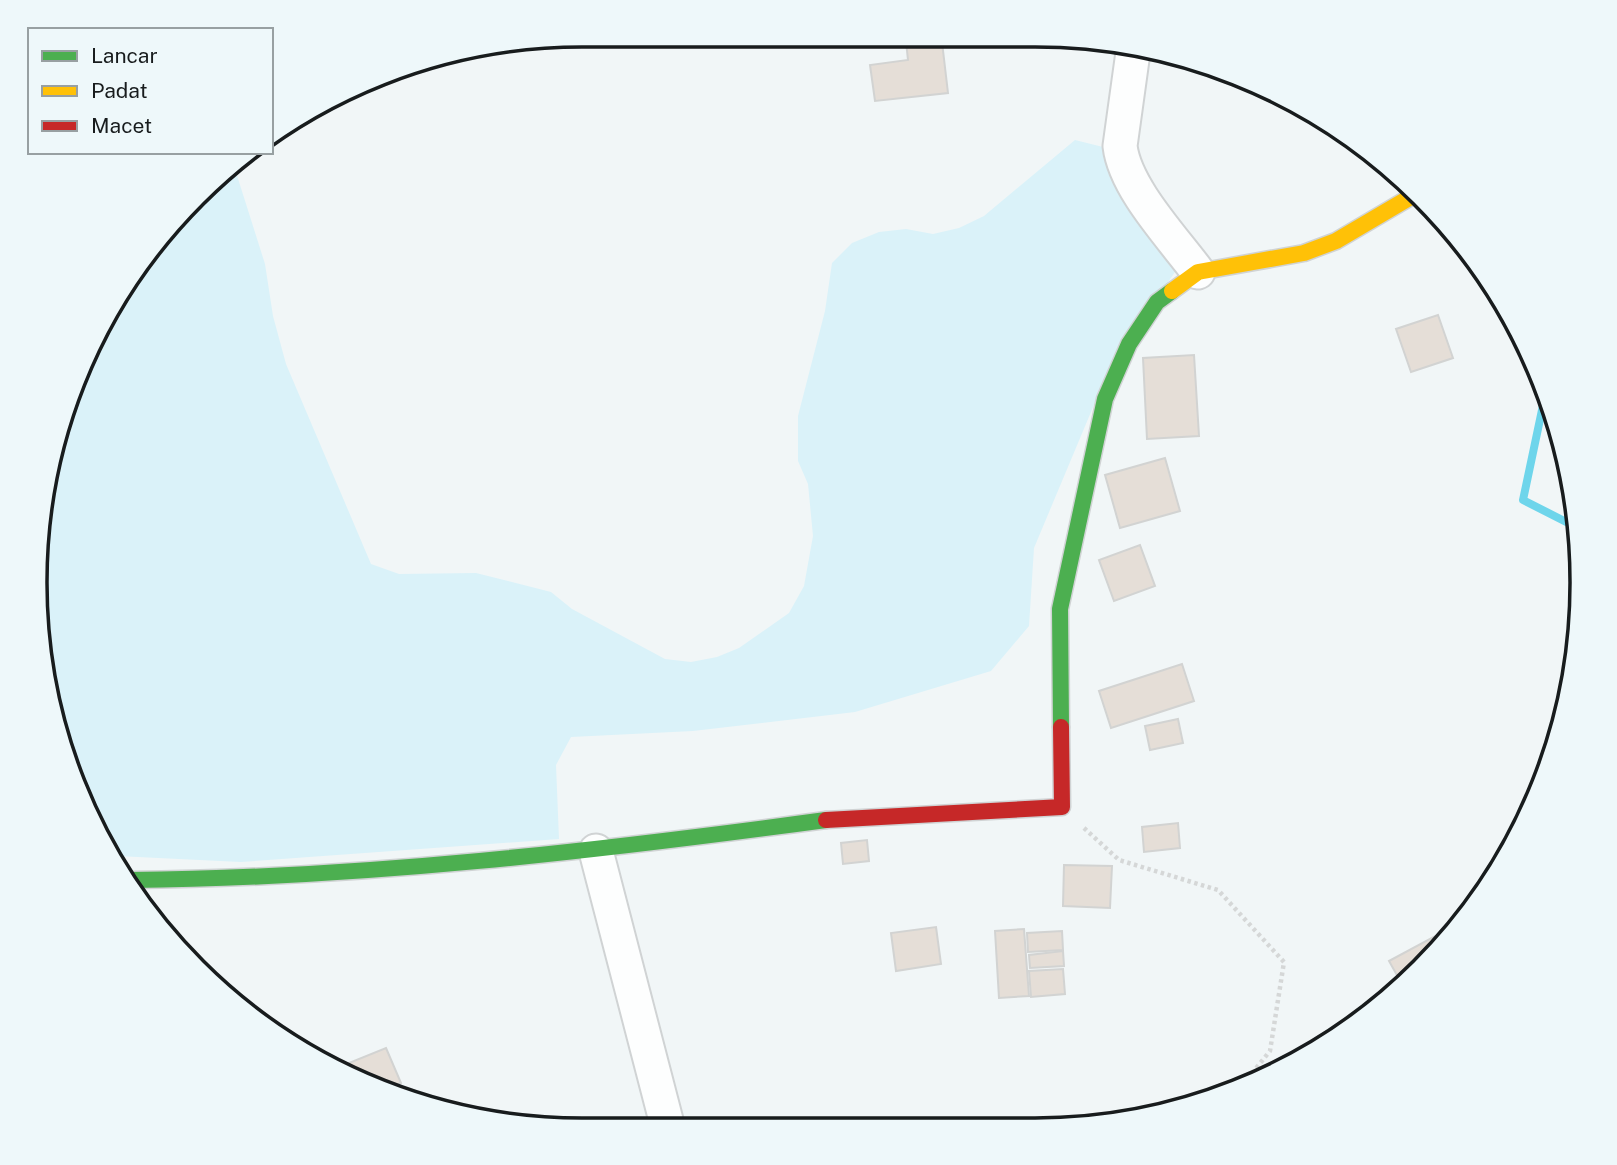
<svg xmlns="http://www.w3.org/2000/svg" width="1617" height="1165" font-family="'Public Sans',sans-serif">
<style>
.green{fill:#daf2f9}
.lines{fill:none;stroke-linecap:round;stroke-linejoin:round}
.stream{stroke:#6ed5eb;stroke-width:8}
.building{fill:#e5ded7;stroke:#d2d3d2;stroke-width:2}
.street-casing{stroke:#d0d3d4;stroke-width:37}
.fast-casing{stroke:#d0d3d4;stroke-width:19}
.slow-casing{stroke:#d0d3d4;stroke-width:19}
.jam-casing{stroke:#d0d3d4;stroke-width:19}
.path{stroke:#d5d7d7;stroke-width:4.5;stroke-dasharray:3.5 3.5;stroke-linecap:butt}
.street{stroke:#fdfefe;stroke-width:33}
.fast{stroke:#4caf50;stroke-width:16}
.slow{stroke:#ffc107;stroke-width:16}
.jam{stroke:#c62828;stroke-width:16}
.rim{fill:none;stroke:#181c1d;stroke-width:3.5}
</style>
<rect width="100%" height="100%" fill="#f1f6f7"/>
<polygon class="green" points="1075,140 1103,147 1177,269 1109,369 1034,548 1029,626 991,671 855,712 693,731 571,737 556,765 559,839 241,862 117,856 77,792 40,654 40,511 91,341 171,221 234,166 265,264 273,316 286,364 371,564 399,574 476,573 551,592 572,609 665,659 691,662 717,657 739,648 789,613 804,586 813,536 808,484 798,461 798,416 825,311 832,263 852,243 879,232 906,229 933,234 959,228 984,216"/>
<g class="lines">
<polyline class="stream" points="1546,391 1523,500 1578,528"/>
</g>
<g class="building">
<polygon points="906,41 942,42 948,93 875,101 870,65 908,60"/>
<polygon points="1438,315 1453,358 1411,372 1396,329"/>
<polygon points="1194,355 1199,436 1147,439 1143,358"/>
<polygon points="1165,458 1180,511 1120,528 1105,475"/>
<polygon points="1140,545 1155,586 1114,601 1099,560"/>
<polygon points="1182,664 1194,701 1111,728 1099,691"/>
<polygon points="1178,719 1183,743 1150,750 1145,726"/>
<polygon points="1178,823 1180,848 1144,852 1142,827"/>
<polygon points="867,840 869,861 843,864 841,843"/>
<polygon points="1064,865 1112,866 1110,908 1063,906"/>
<polygon points="936,927 941,964 896,971 891,933"/>
<polygon points="1024,929 1029,996 999,998 995,931"/>
<polygon points="1062,931 1063,950 1028,952 1027,933"/>
<polygon points="1439,934 1444,943 1403,986 1389,961"/>
<polygon points="1063,951 1064,966 1030,968 1029,955"/>
<polygon points="1063,969 1065,994 1031,997 1029,971"/>
<polygon points="218,975 229,998 209,979"/>
<polygon points="386,1048 401,1083 384,1090 342,1074 339,1067"/>
</g>
<g class="lines">
<defs>
<g id="street">
<path d="M1134 45 1120 146C1125 188 1172 237 1198 272"/>
<polyline points="596,851 668,1128"/>
</g>
<g id="fast">
<polyline points="1061,727 1060,609 1105,399 1129,344 1157,302 1172,291"/>
<path d="M131 880C364 878 596 851 826 820"/>
</g>
<polyline id="slow" points="1172,291 1198,272 1304,253 1336,241 1414,195"/>
<polyline id="jam" points="826,820 1062,807 1061,727"/>
</defs>
<use href="#street" class="street-casing"/>
<use href="#fast" class="fast-casing"/>
<use href="#slow" class="slow-casing"/>
<use href="#jam" class="jam-casing"/>
<polyline class="path" points="1084,828 1119,860 1218,890 1284,962 1270,1051 1244,1083"/>
<use href="#street" class="street"/>
<use href="#fast" class="fast"/>
<use href="#slow" class="slow"/>
<use href="#jam" class="jam"/>
</g>
<path d="M0 0H1617V1165H0ZM582 47H1035A535 535 0 0 1 1570 582V583A535 535 0 0 1 1035 1118H582A535 535 0 0 1 47 583V582A535 535 0 0 1 582 47Z" fill="#eef8fa" fill-rule="evenodd"/>
<path class="rim" d="M582 47H1035A535 535 0 0 1 1570 582V583A535 535 0 0 1 1035 1118H582A535 535 0 0 1 47 583V582A535 535 0 0 1 582 47Z"/>
<rect x="28" y="28" width="245" height="126" fill="#eef8fa" stroke="#98a0a2" stroke-width="2"/>
<rect x="42" y="51" width="35" height="10" fill="#4caf50" stroke="#98a0a2" stroke-width="2"/>
<text x="91" y="63" font-size="21" fill="#181c1d">Lancar</text>
<rect x="42" y="86" width="35" height="10" fill="#ffc107" stroke="#98a0a2" stroke-width="2"/>
<text x="91" y="98" font-size="21" fill="#181c1d">Padat</text>
<rect x="42" y="121" width="35" height="10" fill="#c62828" stroke="#98a0a2" stroke-width="2"/>
<text x="91" y="133" font-size="21" fill="#181c1d">Macet</text>
</svg>
